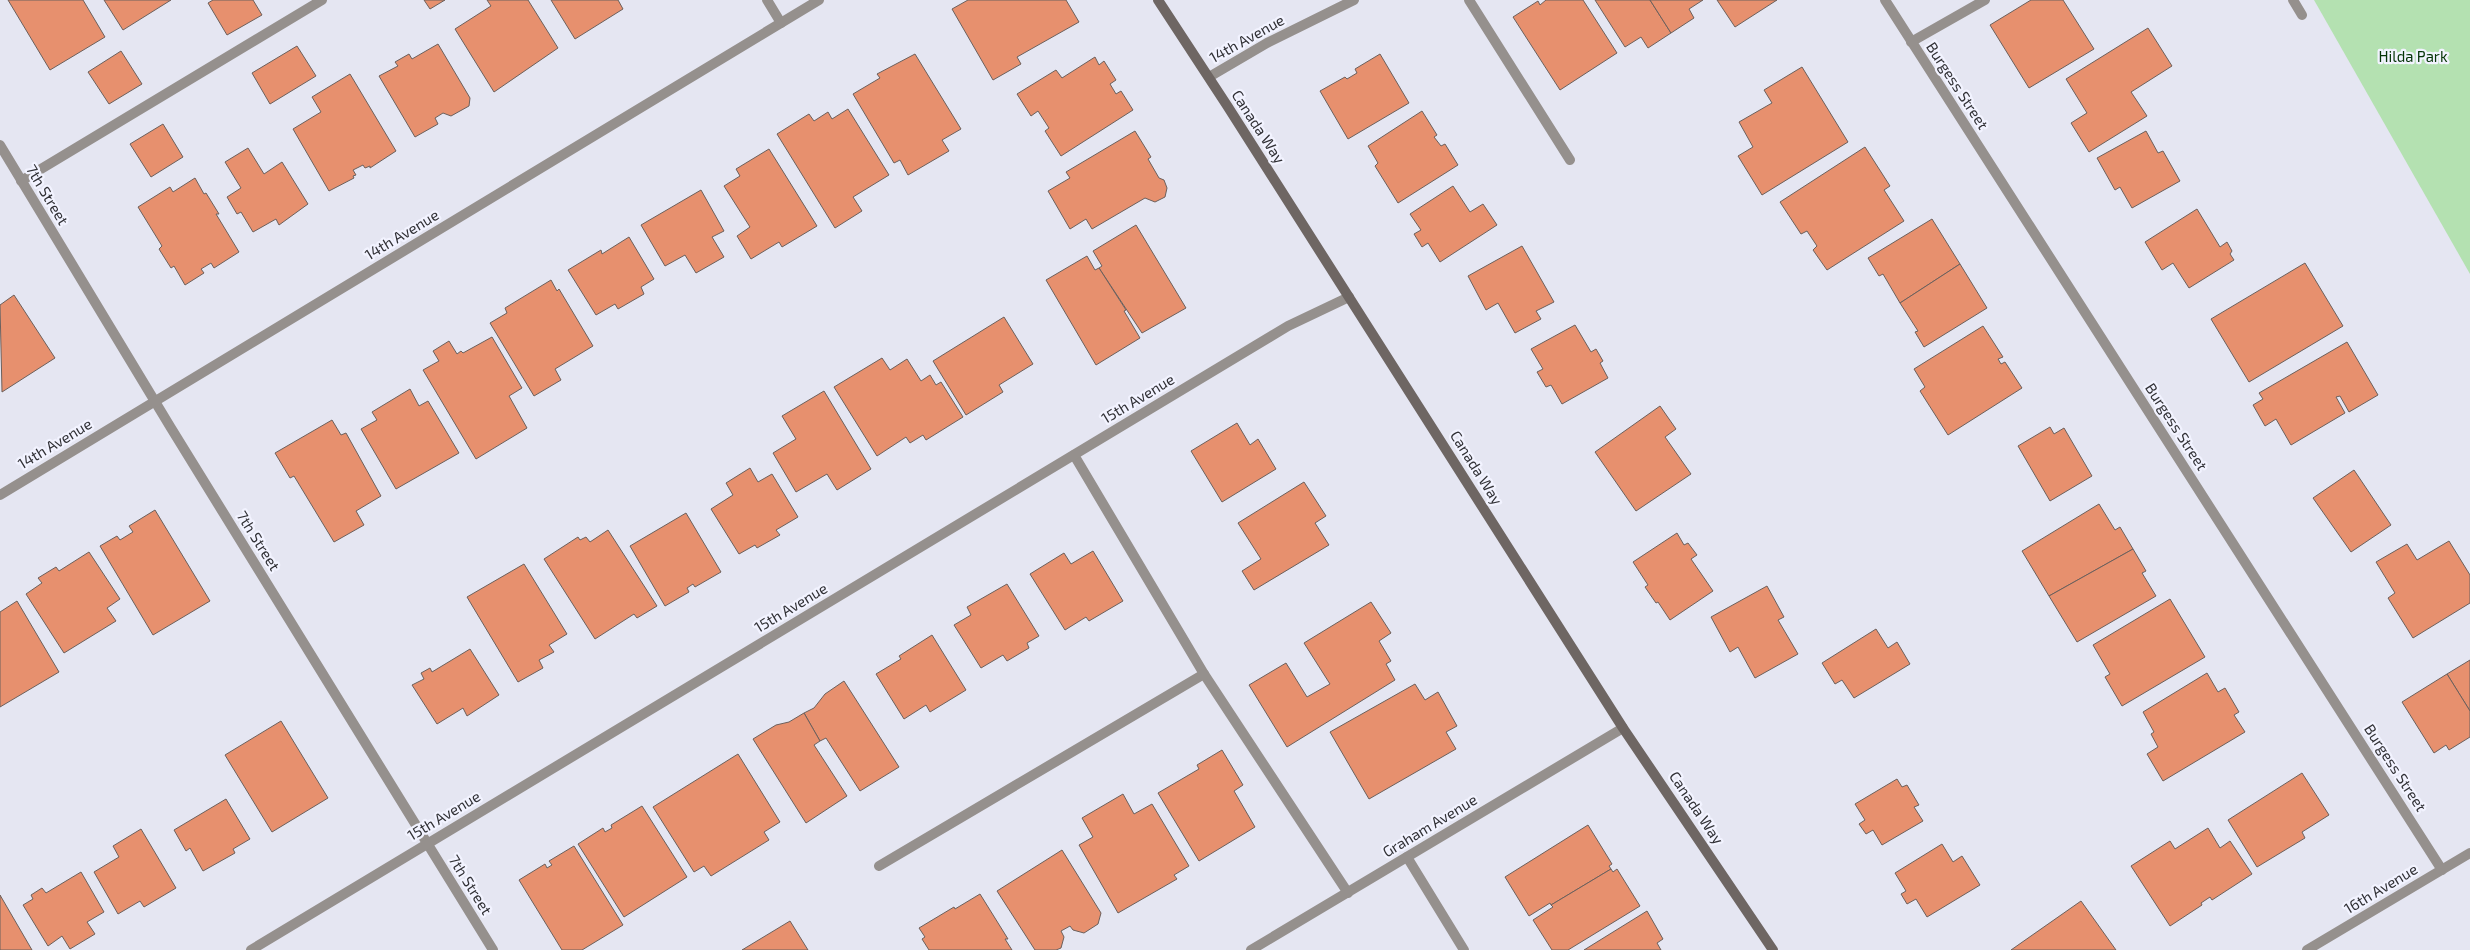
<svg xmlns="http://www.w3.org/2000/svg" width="2470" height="950" font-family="'Exo 2',sans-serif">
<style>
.green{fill:#b4e1b1}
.building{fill:#e7906e;stroke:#6c605c}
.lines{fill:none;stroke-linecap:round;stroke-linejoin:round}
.service{stroke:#95908d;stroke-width:10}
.minor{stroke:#95908d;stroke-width:10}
.tertiary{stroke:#95908d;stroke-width:10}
.secondary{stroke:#6e6663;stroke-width:10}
.labels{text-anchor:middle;stroke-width:4.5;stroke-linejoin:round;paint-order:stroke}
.street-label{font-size:15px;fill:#303035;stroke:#f2f3ff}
.park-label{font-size:15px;fill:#053407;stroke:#f2f3ff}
</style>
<rect width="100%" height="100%" fill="#e5e6f2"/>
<polygon class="green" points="2314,0 2470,0 2470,274"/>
<g class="building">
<polygon points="8,0 83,0 105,37 50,70"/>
<polygon points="104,0 171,0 123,30"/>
<polygon points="213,0 253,0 262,15 227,35 208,3"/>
<polygon points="424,0 445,0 430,9"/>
<polygon points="487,0 528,0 558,48 494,92 455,29 491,6"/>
<polygon points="551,0 618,0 623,9 575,39"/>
<polygon points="968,0 1066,0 1079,22 1017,57 1021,64 993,80 952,9"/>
<polygon points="1546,0 1583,0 1617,53 1560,90 1513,17 1538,1 1540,5"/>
<polygon points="1595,0 1650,0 1671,33 1648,48 1641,37 1625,47"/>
<polygon points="1650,0 1703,0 1689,9 1694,18 1671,33"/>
<polygon points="1717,0 1777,0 1735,27"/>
<polygon points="2031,0 2063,0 2094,49 2029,88 1990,25"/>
<polygon points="2148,28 2172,66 2131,92 2147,116 2089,152 2071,123 2087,113 2066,79"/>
<polygon points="438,44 470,98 469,106 451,116 443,113 435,118 438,124 415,137 379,76 398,66 395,62 409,54 412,59"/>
<polygon points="297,46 316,76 270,104 252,73"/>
<polygon points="121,51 142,84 109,104 88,72"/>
<polygon points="915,54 961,129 942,140 949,151 908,175 900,160 894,163 853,94 880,78 877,74"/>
<polygon points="1380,54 1409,103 1348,139 1320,91 1345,77 1347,79 1357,73 1355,69"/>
<polygon points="1095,57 1099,65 1104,61 1116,80 1110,84 1116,94 1121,91 1133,110 1061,156 1045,131 1049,128 1038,111 1031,116 1017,94 1056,70 1062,78"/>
<polygon points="1802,67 1848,142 1762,195 1738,156 1753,147 1739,122 1772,103 1764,90"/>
<polygon points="350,74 396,151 370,168 370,166 365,168 363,165 353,170 356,175 353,176 354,178 329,191 293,129 321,112 312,97"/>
<polygon points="848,109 889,175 853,197 862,211 835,228 777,134 809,114 814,121 828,112 832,119"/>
<polygon points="1422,111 1437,135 1434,137 1441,146 1445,144 1458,165 1398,203 1375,166 1378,163 1368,146"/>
<polygon points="163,124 183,157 151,177 130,144"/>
<polygon points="1135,131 1151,157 1148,159 1159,178 1164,180 1167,188 1165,197 1155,202 1145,198 1092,229 1086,219 1070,229 1048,191 1070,178 1066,172"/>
<polygon points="2146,131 2158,153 2163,151 2180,181 2132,208 2120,187 2115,190 2097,158"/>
<polygon points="1865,147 1890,186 1884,190 1904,221 1827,270 1813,250 1817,246 1807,231 1801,234 1780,202"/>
<polygon points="248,148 264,174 282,162 308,204 279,225 276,219 253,232 241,212 237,214 227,197 241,188 225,162"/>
<polygon points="769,149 817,226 782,247 779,242 751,259 737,236 750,227 724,186 740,176 736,169"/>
<polygon points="195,178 204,194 206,193 219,214 216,214 239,252 214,268 211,263 201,269 204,273 185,285 174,266 171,268 159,249 162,246 138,207 170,187 173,192"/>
<polygon points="1453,186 1470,212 1483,204 1497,225 1440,262 1428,243 1422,247 1414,234 1421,230 1410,214"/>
<polygon points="701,190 724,231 712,237 724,257 696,273 685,255 665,266 641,225"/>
<polygon points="2197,209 2220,247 2227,242 2232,251 2230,254 2234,260 2189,288 2173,263 2162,270 2145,242"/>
<polygon points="1932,219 1960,264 1900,303 1883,274 1879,276 1868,258"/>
<polygon points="1136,225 1186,308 1142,333 1099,268 1102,266 1093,251"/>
<polygon points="629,237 654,279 641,287 644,294 618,309 615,304 596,315 568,270 601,250 602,254"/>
<polygon points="1522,246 1554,302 1536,311 1541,319 1515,333 1498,303 1486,310 1468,276"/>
<polygon points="1087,256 1095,270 1099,268 1126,310 1124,311 1140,338 1096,365 1046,280"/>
<polygon points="2305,263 2343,326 2249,382 2211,319"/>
<polygon points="1960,264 1987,308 1924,347 1915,332 1918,331 1900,303"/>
<polygon points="551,280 557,291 559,289 593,346 555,369 561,380 534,396 490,323 507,313 505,308"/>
<polygon points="14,295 55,358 2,392 0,305"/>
<polygon points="1004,317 1033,364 999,385 1003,392 966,415 933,361"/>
<polygon points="1575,325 1591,352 1596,349 1603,361 1600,363 1608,378 1562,404 1551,385 1546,387 1537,372 1543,369 1531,349"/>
<polygon points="1983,326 2003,357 1998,359 2001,364 2005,362 2022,388 1948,435 1920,391 1925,387 1914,369"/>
<polygon points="492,337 522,388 509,396 527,428 476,459 423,370 439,361 433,351 449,341 457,354 461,351 463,353"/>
<polygon points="2347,342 2378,395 2349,412 2340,396 2336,397 2345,413 2291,445 2276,419 2265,426 2253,405 2263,399 2259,393"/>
<polygon points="882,358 890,370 907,359 921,381 930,375 936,385 941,382 963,417 926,440 923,435 910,443 906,437 877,456 834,387"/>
<polygon points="410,389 419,406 428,401 459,453 396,489 361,429 377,420 372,412"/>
<polygon points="824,391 871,469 837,490 827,474 796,492 773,453 796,439 782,416"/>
<polygon points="1660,406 1676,429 1665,437 1691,474 1636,511 1595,452"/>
<polygon points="332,420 341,435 346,433 381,496 356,511 364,525 334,542 294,476 290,478 275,453"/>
<polygon points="1237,423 1250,445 1258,439 1276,469 1222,502 1191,451"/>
<polygon points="2050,427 2054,434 2064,428 2092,476 2050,501 2018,446"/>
<polygon points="750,468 758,482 772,474 798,517 776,530 780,535 757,548 755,545 739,554 711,509 733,495 726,483"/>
<polygon points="2354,470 2391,525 2351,552 2313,498"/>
<polygon points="1304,482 1326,516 1315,523 1329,545 1254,590 1242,571 1261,559 1238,523"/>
<polygon points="2099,504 2115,530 2120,527 2133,549 2049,596 2022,551"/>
<polygon points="155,510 210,601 153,635 100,546 117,536 120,540 133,532 129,526"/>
<polygon points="686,513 721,572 695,587 693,584 687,588 689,592 665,606 630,546"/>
<polygon points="608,530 657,606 637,618 634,614 595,639 544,559 578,537 580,540 586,537 590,542"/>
<polygon points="1677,533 1684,545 1688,543 1697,555 1691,559 1713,591 1670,620 1658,602 1656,603 1645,587 1648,585 1633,562"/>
<polygon points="2449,541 2470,575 2470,603 2413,638 2388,598 2395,593 2376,562 2407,544 2417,560"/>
<polygon points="2133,549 2146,571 2142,573 2156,596 2077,642 2049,596"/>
<polygon points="1093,551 1123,601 1089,621 1086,617 1065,630 1030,574 1064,553 1071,564"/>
<polygon points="89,552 120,599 107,608 116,621 64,653 26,594 42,583 38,578 56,567 59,571"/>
<polygon points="524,564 567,634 549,645 554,652 539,660 543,668 518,682 467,597"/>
<polygon points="1007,584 1039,636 1027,643 1029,648 1007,661 1003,655 981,668 954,625 971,615 967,607"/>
<polygon points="1767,586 1784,617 1778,620 1798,654 1755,678 1738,647 1730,652 1711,617"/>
<polygon points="2170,599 2205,657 2122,706 2105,677 2110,674 2093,645"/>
<polygon points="17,601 59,672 0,707 0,612"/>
<polygon points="1371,602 1391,633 1379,641 1391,661 1386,664 1395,680 1287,747 1249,685 1286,663 1307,697 1330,684 1304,643"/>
<polygon points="1876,629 1888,648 1897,642 1910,664 1854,698 1842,680 1835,684 1822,663"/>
<polygon points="932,635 966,690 930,712 926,705 904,719 876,674 901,659 899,656"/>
<polygon points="470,649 499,695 467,716 463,708 437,724 412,685 424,679 421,673 430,668 432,672"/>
<polygon points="2470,660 2470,711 2447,674"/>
<polygon points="2207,673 2218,692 2225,688 2239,712 2234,715 2245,732 2163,781 2147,754 2158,747 2151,734 2154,732 2143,712"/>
<polygon points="2447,674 2470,711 2470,737 2449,750 2446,745 2434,753 2402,702"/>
<polygon points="844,681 899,767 860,791 826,738 820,741 804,713 814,708 825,694"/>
<polygon points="1415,684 1425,700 1438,692 1457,726 1446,732 1456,749 1369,799 1330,732"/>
<polygon points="804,713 820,741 814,745 847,796 806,823 753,739 776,725 789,722"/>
<polygon points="281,721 328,798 272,832 225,755"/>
<polygon points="1222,750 1243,785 1234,791 1255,827 1199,861 1158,793 1199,769 1197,765"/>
<polygon points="738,754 780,822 764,832 769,840 711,876 704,866 694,872 653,807"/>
<polygon points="2302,773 2329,815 2302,832 2305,838 2257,867 2228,820"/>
<polygon points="1897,779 1902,787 1907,785 1919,805 1914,807 1923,821 1882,845 1873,830 1866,834 1859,824 1865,820 1855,804"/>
<polygon points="1123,794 1134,814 1152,804 1189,866 1174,875 1177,879 1118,913 1079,845 1093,837 1082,818"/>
<polygon points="226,799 250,839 233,849 235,853 203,871 190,848 186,851 174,830"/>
<polygon points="642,806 687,877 624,917 578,844 603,828 605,832 612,828 611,825"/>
<polygon points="1588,825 1612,864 1609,866 1611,869 1551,905 1550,903 1529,916 1505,877"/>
<polygon points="2208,828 2220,848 2230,841 2252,874 2212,900 2210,897 2201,903 2202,905 2170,926 2131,866 2170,841 2175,849"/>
<polygon points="141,829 176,888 144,907 140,901 118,914 94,872 119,857 113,846"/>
<polygon points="1942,844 1953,862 1962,856 1980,885 1927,917 1916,899 1907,904 1901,894 1906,891 1895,873"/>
<polygon points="574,846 623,925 582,950 562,950 519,880 545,864 547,868 552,865 549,861"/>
<polygon points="1062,850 1101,913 1098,924 1084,933 1073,930 1070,926 1061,931 1064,937 1061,948 1056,950 1035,950 997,891"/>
<polygon points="1611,869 1613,872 1617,869 1640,906 1568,950 1552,950 1533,920 1553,907 1551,905"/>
<polygon points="81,872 104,912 87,922 95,934 70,949 62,936 48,946 23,905 33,899 31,895 42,888 46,893"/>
<polygon points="980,894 1008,939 1005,939 1012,950 929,950 922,939 925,937 919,928 954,907 955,909"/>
<polygon points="0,895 32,950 0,950"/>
<polygon points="2081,901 2116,950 2011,950"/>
<polygon points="1647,911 1663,939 1657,943 1661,950 1584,950"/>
<polygon points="790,921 808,950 742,950"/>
</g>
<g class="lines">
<g class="service">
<polyline points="767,0 781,23"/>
<polyline points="1469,0 1570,160"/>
<polyline points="2293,0 2302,15"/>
<polyline points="1911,42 1985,0"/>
<polyline points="21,181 322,0"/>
<polyline points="1074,455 1204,674"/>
<polyline points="1407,857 1464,950"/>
<polyline points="879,866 1204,674 1348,893"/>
</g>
<g class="minor">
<polyline points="1885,0 2442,870"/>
<polyline points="0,145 171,428 493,950"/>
<polyline points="0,495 819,0"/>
<polyline points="251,950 1288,326 1349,297"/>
<polyline points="1251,950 1623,728"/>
<polyline points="2307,950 2470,853"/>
</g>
<polyline class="tertiary" points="1209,77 1267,43 1354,0"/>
<polyline class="secondary" points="1158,0 1228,107 1623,728 1773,950"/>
</g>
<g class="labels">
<g class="street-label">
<text transform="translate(1247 39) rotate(-29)" y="5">14th Avenue</text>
<text transform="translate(1957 86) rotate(57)" y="5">Burgess Street</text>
<text transform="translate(1258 127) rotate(57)" y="5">Canada Way</text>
<text transform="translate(47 195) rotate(59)" y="5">7th Street</text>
<text transform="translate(402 235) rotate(-31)" y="5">14th Avenue</text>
<text transform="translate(1138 399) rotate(-31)" y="5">15th Avenue</text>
<text transform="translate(2176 427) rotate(57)" y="5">Burgess Street</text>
<text transform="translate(55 444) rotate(-31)" y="5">14th Avenue</text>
<text transform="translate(1476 468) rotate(58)" y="5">Canada Way</text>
<text transform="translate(258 541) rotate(58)" y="5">7th Street</text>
<text transform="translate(791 608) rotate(-31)" y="5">15th Avenue</text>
<text transform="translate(2395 768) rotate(57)" y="5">Burgess Street</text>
<text transform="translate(1696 808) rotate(56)" y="5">Canada Way</text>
<text transform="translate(444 816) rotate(-31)" y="5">15th Avenue</text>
<text transform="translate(1430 826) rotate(-31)" y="5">Graham Avenue</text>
<text transform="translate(470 885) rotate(58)" y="5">7th Street</text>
<text transform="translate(2381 889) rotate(-31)" y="5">16th Avenue</text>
</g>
<g class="park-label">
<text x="2413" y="62">Hilda Park</text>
</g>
</g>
</svg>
